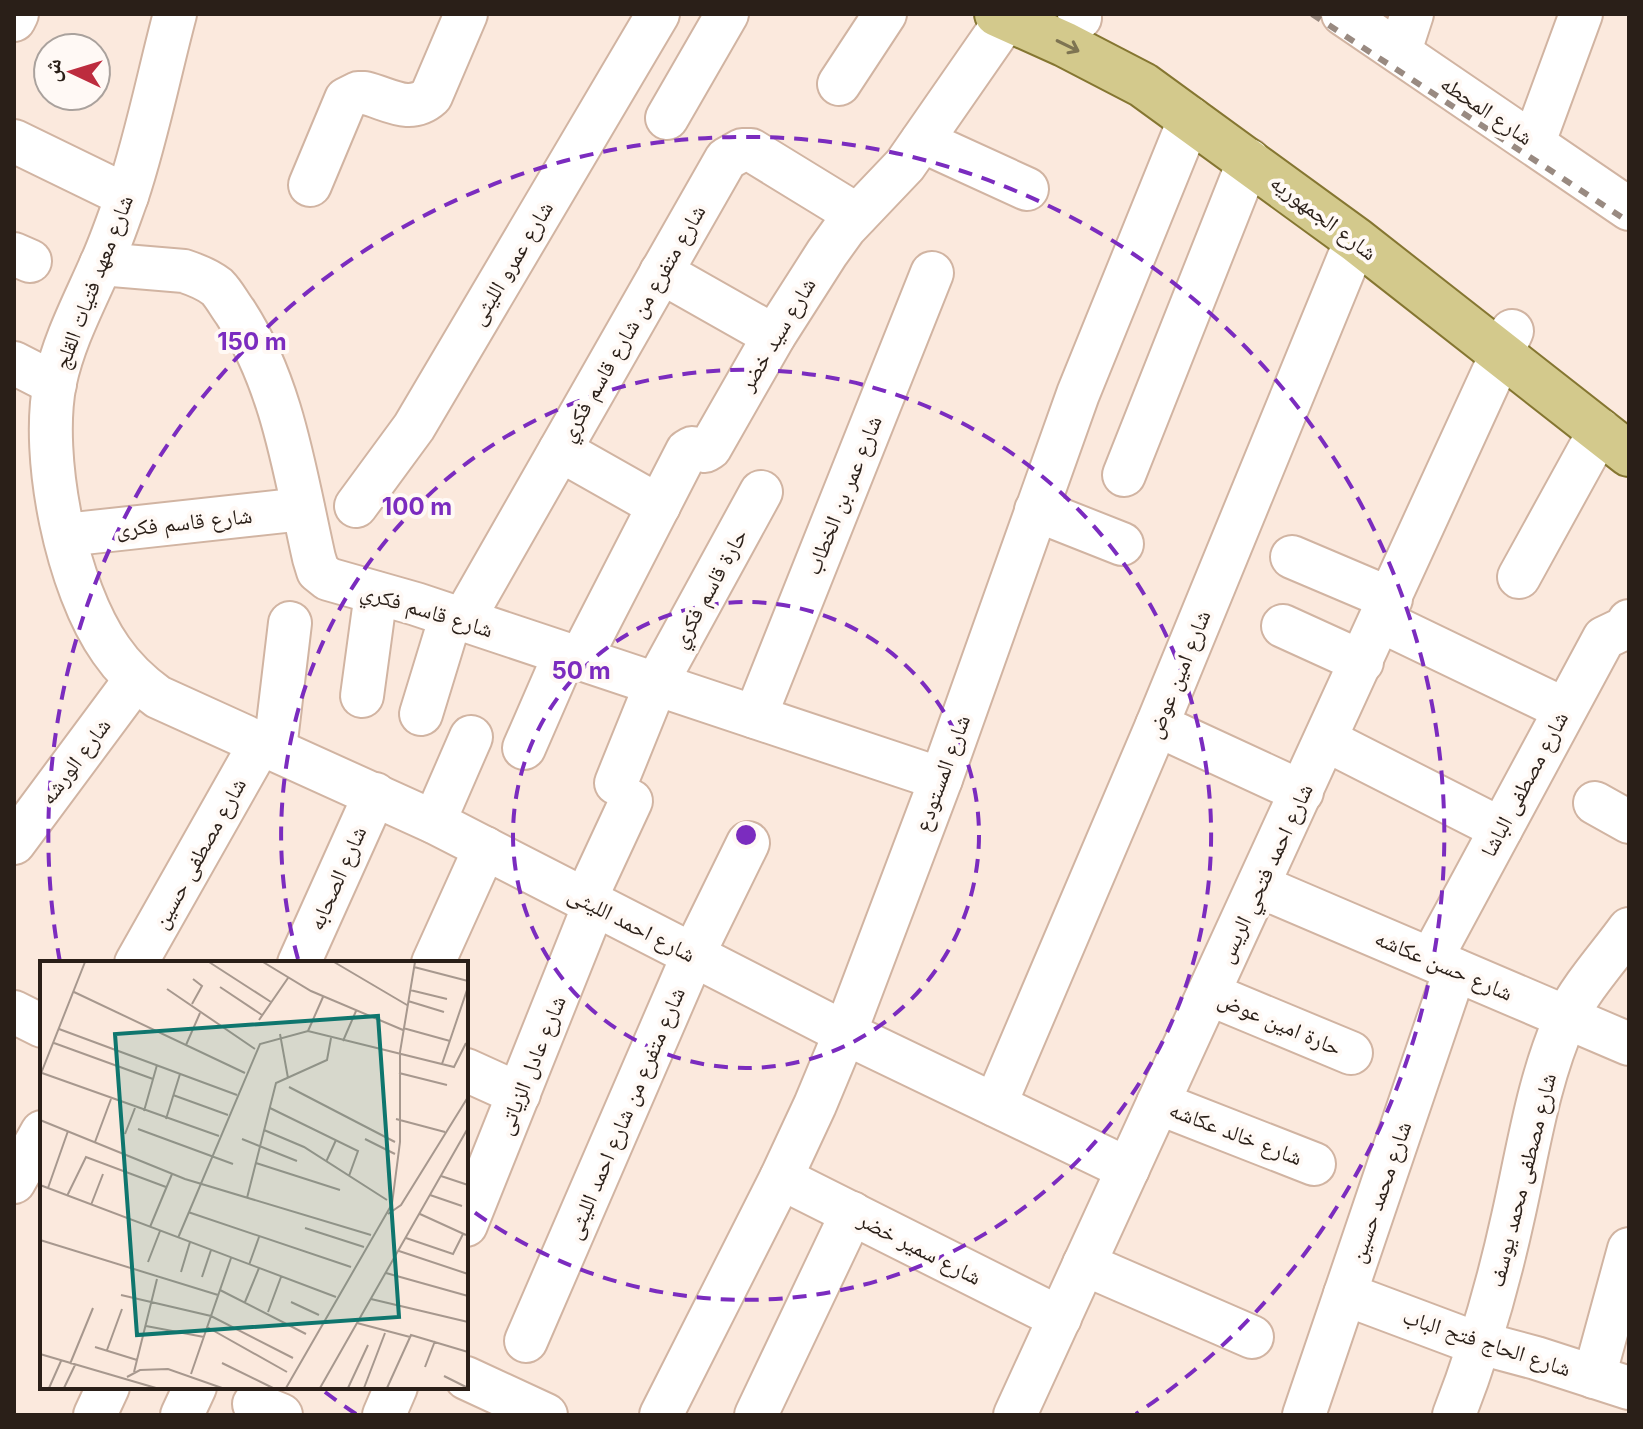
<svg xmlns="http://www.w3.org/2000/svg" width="1643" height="1429" font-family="Inter,'Noto Naskh Arabic',sans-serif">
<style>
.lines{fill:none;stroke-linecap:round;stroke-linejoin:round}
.minor-casing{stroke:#d1b4a2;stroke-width:46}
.major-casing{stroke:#857631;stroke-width:48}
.minor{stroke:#fff;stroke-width:42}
.major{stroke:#d3c98c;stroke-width:44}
.rail{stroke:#998a81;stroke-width:6;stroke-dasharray:10 10;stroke-linecap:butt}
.oneway{stroke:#7e7452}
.ring{fill:none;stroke:#7b2cbf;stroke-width:4;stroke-dasharray:14 10}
.labels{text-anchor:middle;stroke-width:8;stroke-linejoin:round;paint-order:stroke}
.street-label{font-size:22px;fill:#2a1f18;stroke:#fff9f5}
.inset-road{fill:none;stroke:#a7988e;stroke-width:2}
.view{fill:#0f766e;fill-opacity:0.15;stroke:#0f766e;stroke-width:4}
.inset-edge{fill:none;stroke:#2a1f18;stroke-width:4}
.centre{fill:#7b2cbf;stroke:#fff9f5;stroke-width:4}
.ring-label{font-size:24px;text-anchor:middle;font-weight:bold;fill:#7b2cbf;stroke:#fff9f5;stroke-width:8;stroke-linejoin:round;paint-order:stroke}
</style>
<rect width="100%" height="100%" fill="#fbe9dd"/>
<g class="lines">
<defs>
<g id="minor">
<path d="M175 14C159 74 147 136 127 196 119 218 111 242 101 264 84 303 64 340 55 382 40 457 67 588 111 650 124 669 140 684 158 697L434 822 845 1033 1128 1169"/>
<polyline points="1079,14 1080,18"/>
<polyline points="1343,14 1629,209"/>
<polyline points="14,20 17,14"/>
<polyline points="1400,51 1412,14"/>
<polyline points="839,84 885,14"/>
<polyline points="667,118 727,14"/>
<polyline points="14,141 127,196"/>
<polyline points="922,141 1027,189"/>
<polyline points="1534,142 1581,14"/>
<path d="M310 185 346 99 358 93H365C389 99 410 115 431 96L466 14"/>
<polyline points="14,254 30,261"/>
<path d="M101 264 184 271C196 275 207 279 217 287 224 294 229 304 235 312 283 385 295 474 314 558L318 571 328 579 416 604 941 779"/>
<polyline points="661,272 774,336"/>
<polyline points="14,363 55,384"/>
<polyline points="560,450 659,506"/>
<polyline points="1124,475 1249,160"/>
<polyline points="356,506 414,427 658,14"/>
<polyline points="1036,510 1122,544"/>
<polyline points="65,535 303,509"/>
<polyline points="1292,557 1391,599"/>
<polyline points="1519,577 1600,430"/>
<polyline points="463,620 726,159 742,150 751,150 857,215"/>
<polyline points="1381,621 1564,709"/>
<polyline points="1283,626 1362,662"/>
<polyline points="580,659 687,451 692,448 705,451 710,448 774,336 827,253 845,228 905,165 1007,18"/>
<polyline points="362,696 376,593"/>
<polyline points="421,714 451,616"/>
<polyline points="755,717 932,273"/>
<polyline points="1157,725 1302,792"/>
<polyline points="1326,740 1501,829"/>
<polyline points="524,748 565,654"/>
<polyline points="275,749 290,623"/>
<polyline points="616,783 656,684 761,492"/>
<polyline points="1595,803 1629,822"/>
<polyline points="434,822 471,737"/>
<polyline points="14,843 135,680"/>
<polyline points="1259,886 1629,1044"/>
<polyline points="585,900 631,801"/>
<polyline points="1431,959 1604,638 1625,628 1629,621"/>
<polyline points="136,963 261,742"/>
<polyline points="299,963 375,794"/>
<polyline points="433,963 485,848"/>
<polyline points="1209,994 1351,1053"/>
<polyline points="14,1012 42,1026"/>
<polyline points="466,1070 519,1094"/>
<polyline points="1158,1103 1314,1164"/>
<polyline points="995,1105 1157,725 1356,240"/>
<polyline points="781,1178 1060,1318"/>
<polyline points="14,1182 42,1132"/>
<polyline points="466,1225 594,905"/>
<polyline points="1084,1264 1252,1337"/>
<polyline points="1345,1294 1465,1339 1536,1358 1629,1388"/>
<polyline points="526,1341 693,955 748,843"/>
<polyline points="1594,1377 1629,1249"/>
<polyline points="466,1378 546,1415"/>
<polyline points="254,1404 281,1415"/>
<polyline points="95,1415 108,1387"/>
<polyline points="182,1415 195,1387"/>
<polyline points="384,1415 396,1387"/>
<polyline points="661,1415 781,1178 815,1105 845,1033 941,779 1078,394 1190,118"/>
<polyline points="756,1415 852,1213"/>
<polyline points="1015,1415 1512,331"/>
<polyline points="1304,1415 1455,970"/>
<path d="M1454 1415C1479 1351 1498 1285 1513 1217 1528 1151 1538 1080 1566 1018 1582 986 1608 958 1629 929"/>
</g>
<polyline id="major" points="997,14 1064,44 1143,85 1356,240 1629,454"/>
</defs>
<use href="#minor" class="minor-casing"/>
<use href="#major" class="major-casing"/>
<use href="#minor" class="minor"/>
<use href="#major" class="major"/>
<polyline class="rail" points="1312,14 1629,222"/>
</g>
<defs><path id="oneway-shaft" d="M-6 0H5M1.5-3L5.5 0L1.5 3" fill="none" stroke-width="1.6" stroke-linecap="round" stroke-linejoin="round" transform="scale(2)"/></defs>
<use class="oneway" href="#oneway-shaft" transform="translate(1068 46) rotate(26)"/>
<g class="ring">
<circle cx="746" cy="835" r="233"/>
<path d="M298 959A465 465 0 1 1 466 1206"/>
<path d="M356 1414A698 698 0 0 1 321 1389M60 962A698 698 0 1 1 1136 1414"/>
</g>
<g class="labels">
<g class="street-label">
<text transform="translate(1487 110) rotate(34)" y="8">شارع المحطه</text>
<text transform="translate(1324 217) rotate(37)" y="8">شارع الجمهوريه</text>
<text transform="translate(511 263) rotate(-59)" y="8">شارع عمرو الليثى</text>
<text transform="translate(93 282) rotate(-69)" y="8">شارع معهد فتيات القلج</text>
<text transform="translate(632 323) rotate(-60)" y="8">شارع متفرع من شارع قاسم فكري</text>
<text transform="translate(777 334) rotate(-59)" y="8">شارع سيد خضر</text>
<text transform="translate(843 495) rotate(-68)" y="8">شارع عمر بن الخطاب</text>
<text transform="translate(184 522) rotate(-6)" y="8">شارع قاسم فكرى</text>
<text transform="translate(709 588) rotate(-61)" y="8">حارة قاسم فكري</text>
<text transform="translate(427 610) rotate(17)" y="8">شارع قاسم فكري</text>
<text transform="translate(1178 674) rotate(-68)" y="8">شارع امين عوض</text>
<text transform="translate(75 761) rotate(-53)" y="8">شارع الورشه</text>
<text transform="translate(942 773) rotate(-70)" y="8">شارع المستودع</text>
<text transform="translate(1524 784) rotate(-62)" y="8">شارع مصطفى الباشا</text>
<text transform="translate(199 853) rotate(-61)" y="8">شارع مصطفى حسين</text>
<text transform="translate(1265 873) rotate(-65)" y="8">شارع احمد فتحي الريس</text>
<text transform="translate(337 878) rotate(-66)" y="8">شارع الصحابه</text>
<text transform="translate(632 924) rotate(27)" y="8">شارع احمد الليثى</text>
<text transform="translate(1444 965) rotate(23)" y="8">شارع حسن عكاشه</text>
<text transform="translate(1280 1023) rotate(23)" y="8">حارة امين عوض</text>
<text transform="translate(531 1065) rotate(-68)" y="8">شارع عادل الزياتى</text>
<text transform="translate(625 1113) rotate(-67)" y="8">شارع متفرع من شارع احمد الليثى</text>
<text transform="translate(1236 1133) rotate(21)" y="8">شارع خالد عكاشه</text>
<text transform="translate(1522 1180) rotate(-76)" y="8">شارع مصطفى محمد يوسف</text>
<text transform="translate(1380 1192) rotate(-71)" y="8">شارع محمد حسين</text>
<text transform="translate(920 1248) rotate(27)" y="8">شارع سمير خضر</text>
<text transform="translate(1487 1342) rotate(18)" y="8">شارع الحاج فتح الباب</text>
</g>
</g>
<g transform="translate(40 961)">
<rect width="428" height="428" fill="#fbe9dd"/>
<path class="inset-road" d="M169 1 231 41M223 1 271 30 363 69M294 1 367 44M374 6 428 20M180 26 222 54M127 28 215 88M370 29 407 38M34 31 205 112M368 40 404 51M152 43 162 25 153 18M219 59 248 17M363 67 410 80M19 68 197 134M268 70 283 36M240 73 248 117M303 80 316 50M14 82 113 118M146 84 160 52M402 103 428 26M2 112 179 175M359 112 407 124M0 115 45 1M249 126 355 181M133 134 188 154M230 147 318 190 309 215M104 150 117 104M126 158 140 113M356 158 405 171M0 159 145 218 331 274M98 168 193 203M224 169 264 186 347 239M85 173 95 147M202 178 257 200M325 178 355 193M55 181 71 138M286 201 296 179M216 202 300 229M401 215 428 224M0 224 296 336M8 227 28 170M390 234 422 245M27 235 46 196 126 226M207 237 236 122 287 99 291 77M51 244 63 213M148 251 311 306M348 253 361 244 428 136M380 253 426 274M110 266 132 213M265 267 324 286M138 277 220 83 268 70 414 106 426 82M366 277 413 293 423 273M0 279 178 334M359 290 428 313M108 301 120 270M209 304 219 276M141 311 150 281M346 312 428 335M162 316 171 289M180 329 266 373M81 334 171 355 253 397M331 338 428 361M205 341 219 307M251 341 279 354M228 351 241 316M317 362 370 376M106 365 164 376M167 366 247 411M55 386 97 399M67 389 82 348M0 393 116 427M182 402 233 427M30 403 53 347M385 406 395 380M94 411 117 318M151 413 191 297M404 415 428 427M87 416 100 409 128 408 182 427M9 427 21 400M24 427 35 404M246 427 352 243 360 181V91L375 1M280 427 428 167M308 427 328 384M324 427 345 372M347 427 371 374 428 391"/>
<path class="view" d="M338 55 359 356 97 374 75 73Z"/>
<rect width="428" height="428" class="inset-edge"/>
</g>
<circle cx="746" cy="835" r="12" class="centre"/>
<g class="ring-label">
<text x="252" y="350">150 m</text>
<text x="417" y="515">100 m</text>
<text x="581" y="679">50 m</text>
</g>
<rect width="1643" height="1429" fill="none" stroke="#2a1f18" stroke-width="32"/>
<g transform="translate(72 72) rotate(274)"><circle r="38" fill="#fff9f5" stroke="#aaa29d" stroke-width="2"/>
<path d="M0-6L14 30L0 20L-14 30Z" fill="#bd2c3e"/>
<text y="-12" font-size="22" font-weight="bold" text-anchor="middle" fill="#2a1f18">ش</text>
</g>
</svg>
